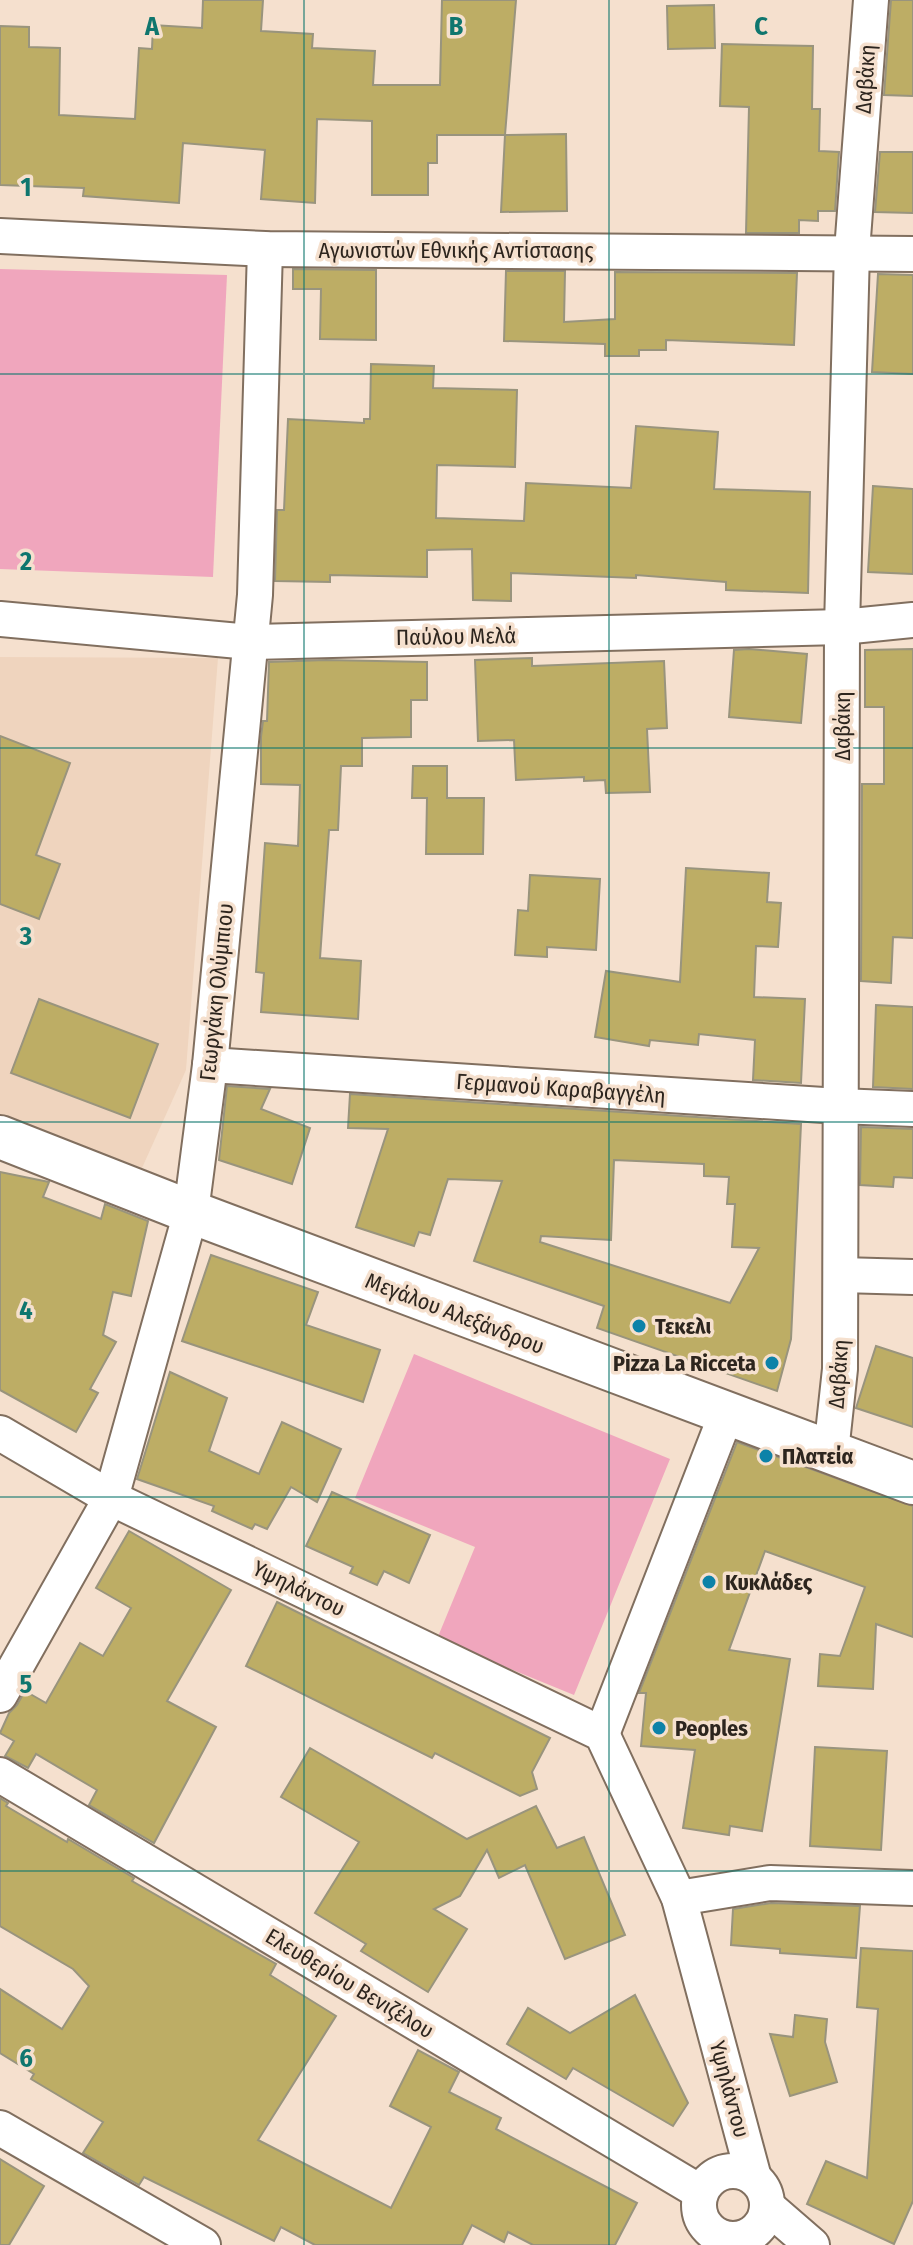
<svg xmlns="http://www.w3.org/2000/svg" width="913" height="2245" font-family="'Fira Sans Condensed',sans-serif">
<style>
.built{fill:#efd4be}
.green{fill:#f0a6bd}
.building{fill:#bdad65;stroke:#99947d;stroke-width:2;fill-rule:evenodd}
.lines{fill:none;stroke-linecap:round;stroke-linejoin:round}
.minor-casing{stroke:#816f5f;stroke-width:38}
.tertiary-casing{stroke:#816f5f;stroke-width:46}
.minor{stroke:#fff;stroke-width:34}
.tertiary{stroke:#fff;stroke-width:42}
.grid{fill:none;stroke:#0f766e;stroke-width:2;stroke-opacity:0.55}
.poi-dot{fill:#0d82a8;stroke:#f5e0ce;stroke-width:3}
.labels{text-anchor:middle;stroke-width:7;stroke-linejoin:round;paint-order:stroke}
.street-label{font-size:22px;fill:#2d251e;stroke:#f5e0ce}
.poi-label{font-size:22px;font-weight:bold;fill:#2d251e;stroke:#f5e0ce;text-anchor:start}
.grid-label{font-size:26px;text-anchor:middle;font-weight:bold;fill:#0f766e;stroke:#f5e0ce;stroke-width:7;stroke-linejoin:round;paint-order:stroke}
</style>
<rect width="100%" height="100%" fill="#f5e0ce"/>
<polygon class="built" points="0,657 218,658 186,1070 142,1168 0,1116"/>
<g class="green">
<polygon points="0,269 227,275 213,577 0,569"/>
<polygon points="414,1354 670,1459 574,1695 437,1639 475,1547 355,1498"/>
</g>
<g class="building">
<polygon points="203,0 263,0 261,31 313,34 312,48 375,51 373,85 440,85 442,0 516,0 505,135 437,135 437,163 428,163 428,195 372,195 372,121 317,119 315,203 261,199 265,150 183,143 179,203 83,196 84,188 0,185 0,26 29,27 29,47 60,48 59,115 135,119 139,48 152,49 153,25 202,28"/>
<polygon points="891,0 913,0 913,96 884,95"/>
<polygon points="714,5 715,48 668,49 667,6"/>
<polygon points="722,44 813,46 812,109 820,109 819,151 839,152 835,211 818,211 818,221 799,220 799,233 746,233 749,107 720,106"/>
<polygon points="566,134 567,211 501,212 505,135"/>
<polygon points="880,152 913,152 913,213 875,212"/>
<polygon points="293,269 376,270 376,340 320,339 321,289 293,289"/>
<polygon points="506,271 565,271 564,322 615,319 615,272 797,273 794,345 666,340 666,350 639,350 639,356 605,356 605,344 504,341"/>
<polygon points="878,274 913,275 913,374 872,372"/>
<polygon points="371,364 434,366 433,388 517,390 515,467 437,465 436,518 524,521 526,483 631,488 636,426 718,432 714,489 810,492 808,593 726,590 726,582 636,575 636,578 511,573 511,601 473,600 472,549 427,550 427,577 330,575 330,582 275,581 277,510 284,510 288,419 364,423 364,419 370,419"/>
<polygon points="873,486 913,489 913,574 868,572"/>
<polygon points="749,649 807,654 801,723 729,717 734,650"/>
<polygon points="913,649 913,938 893,937 891,983 861,981 862,784 884,784 884,707 865,707 865,650"/>
<polygon points="532,658 532,666 664,661 667,728 647,729 650,792 606,793 605,780 584,781 584,777 516,780 514,740 478,741 475,660"/>
<polygon points="326,660 427,662 427,700 411,700 411,737 362,738 362,766 341,766 338,830 329,830 320,958 361,961 358,1019 261,1012 264,973 256,972 265,843 298,846 300,785 261,784 261,737 263,721 267,721 269,662"/>
<polygon points="0,736 70,763 36,855 60,864 39,919 0,904"/>
<polygon points="413,766 447,766 447,798 484,798 483,854 426,854 427,798 412,798"/>
<polygon points="686,868 769,873 767,902 781,903 778,947 756,946 754,997 805,999 801,1083 753,1080 755,1040 699,1034 698,1045 650,1040 649,1046 595,1037 606,971 680,982"/>
<polygon points="530,875 600,879 596,950 547,947 547,957 515,955 518,910 528,911"/>
<polygon points="39,999 158,1044 130,1118 11,1073"/>
<polygon points="876,1005 913,1007 913,1089 873,1087"/>
<polygon points="227,1086 270,1089 261,1109 310,1128 292,1184 219,1160"/>
<path d="M350 1094 801 1124 791 1339 777 1391 597 1328 604 1306 474 1261 502 1181 448 1179 430 1235 419 1232 414 1246 356 1227 388 1129 348 1128ZM614 1160 704 1164V1176L729 1177 727 1204H735L732 1247 759 1248 730 1303 540 1242 541 1236 611 1240Z"/>
<polygon points="861,1127 913,1129 913,1178 894,1177 893,1187 860,1185"/>
<polygon points="0,1172 49,1182 43,1197 101,1219 105,1204 148,1221 131,1296 113,1292 103,1335 116,1342 90,1389 98,1393 76,1432 0,1390"/>
<polygon points="211,1255 318,1292 306,1325 380,1350 363,1402 182,1341"/>
<polygon points="876,1346 913,1358 913,1427 856,1408"/>
<polygon points="170,1372 227,1398 209,1451 259,1474 282,1422 341,1449 317,1502 291,1487 267,1529 255,1524 252,1529 212,1511 214,1506 137,1479"/>
<polygon points="737,1442 913,1506 913,1637 876,1624 873,1689 818,1686 820,1654 840,1656 865,1587 765,1551 729,1650 790,1659 762,1831 730,1826 729,1835 683,1828 695,1750 641,1746 646,1693 639,1693"/>
<polygon points="332,1492 430,1535 409,1583 384,1571 377,1585 350,1573 353,1567 306,1546"/>
<polygon points="129,1531 231,1590 167,1701 216,1727 154,1843 89,1805 97,1790 36,1754 28,1768 5,1756 14,1741 0,1733 9,1713 17,1705 25,1691 46,1703 80,1643 103,1656 131,1608 96,1588"/>
<polygon points="277,1602 550,1738 532,1772 537,1789 520,1796 435,1753 432,1758 246,1666"/>
<polygon points="815,1747 887,1751 881,1850 810,1846"/>
<polygon points="310,1748 467,1839 536,1806 557,1848 584,1837 625,1935 565,1959 525,1865 499,1878 487,1850 460,1896 434,1909 467,1929 428,1992 361,1951 366,1944 315,1913 359,1842 281,1797"/>
<polygon points="0,1798 8,1803 6,1806 67,1842 68,1839 134,1878 132,1881 276,1964 270,1975 336,2016 258,2140 391,2208 431,2127 390,2106 418,2050 459,2072 449,2092 501,2118 496,2129 637,2203 615,2245 533,2245 508,2232 504,2242 472,2225 462,2245 315,2245 281,2227 274,2241 144,2177 139,2185 83,2153 103,2122 31,2079 34,2074 0,2053 0,1989 62,2029 89,1986 73,1969 0,1926"/>
<polygon points="771,1903 860,1906 856,1958 780,1953 780,1949 731,1945 733,1909"/>
<polygon points="861,1948 913,1951 913,2201 894,2244 807,2204 826,2161 867,2178 878,2009 857,2007"/>
<polygon points="635,1995 688,2103 673,2126 573,2068 566,2079 507,2044 528,2008 570,2033"/>
<polygon points="795,2015 827,2019 825,2042 837,2082 790,2096 770,2034 793,2037"/>
<polygon points="0,2159 44,2186 9,2245 0,2245"/>
</g>
<g class="lines">
<defs>
<g id="minor">
<polyline points="0,236 265,249 913,254"/>
<polyline points="0,619 250,642 842,627 913,620"/>
<polyline points="210,1065 839,1106 913,1109"/>
<polyline points="841,1275 913,1277"/>
<polyline points="0,1433 111,1498 602,1734 679,1898 754,2178"/>
<polyline points="831,1452 840,1369 842,627 852,251 871,0"/>
<polyline points="0,1695 111,1498 191,1212 210,1065 255,595 265,249"/>
<polyline points="602,1734 726,1415"/>
<polyline points="0,1775 700,2192"/>
<polyline points="679,1898 770,1883 913,1888"/>
<polyline points="0,2128 203,2245"/>
<circle cx="733" cy="2205" r="34"/>
<polyline points="767,2206 812,2245"/>
</g>
<polyline id="tertiary" points="0,1137 191,1212 913,1483"/>
</defs>
<use href="#minor" class="minor-casing"/>
<use href="#tertiary" class="tertiary-casing"/>
<use href="#minor" class="minor"/>
<use href="#tertiary" class="tertiary"/>
</g>
<path class="grid" d="M304 0V2245M609 0V2245M0 374H913M0 748H913M0 1122H913M0 1497H913M0 1871H913"/>
<g class="poi-dot">
<circle cx="639" cy="1326" r="8"/>
<circle cx="772" cy="1363" r="8"/>
<circle cx="766" cy="1456" r="8"/>
<circle cx="709" cy="1582" r="8"/>
<circle cx="659" cy="1728" r="8"/>
</g>
<g class="labels">
<g class="street-label">
<text transform="translate(865 79) rotate(-86)" y="8">Δαβάκη</text>
<text x="456" y="258">Αγωνιστών Εθνικής Αντίστασης</text>
<text transform="translate(456 636) rotate(-1)" y="8">Παύλου Μελά</text>
<text transform="translate(842 726) rotate(-90)" y="8">Δαβάκη</text>
<text transform="translate(216 992) rotate(-84)" y="8">Γεωργάκη Ολύμπιου</text>
<text transform="translate(561 1088) rotate(4)" y="8">Γερμανού Καραβαγγέλη</text>
<text transform="translate(455 1313) rotate(21)" y="8">Μεγάλου Αλεξάνδρου</text>
<text transform="translate(838 1374) rotate(-86)" y="8">Δαβάκη</text>
<text transform="translate(299 1588) rotate(26)" y="8">Υψηλάντου</text>
<text transform="translate(350 1983) rotate(31)" y="8">Ελευθερίου Βενιζέλου</text>
<text transform="translate(730 2089) rotate(75)" y="8">Υψηλάντου</text>
</g>
<g class="poi-label">
<text x="655" y="1334">Τεκελι</text>
<text x="756" y="1371" text-anchor="end">Pizza La Ricceta</text>
<text x="782" y="1464">Πλατεία</text>
<text x="725" y="1590">Κυκλάδες</text>
<text x="675" y="1736">Peoples</text>
</g>
</g>
<g class="grid-label">
<text x="152" y="35">A</text>
<text x="456" y="35">B</text>
<text x="761" y="35">C</text>
<text x="26" y="196">1</text>
<text x="26" y="570">2</text>
<text x="26" y="945">3</text>
<text x="26" y="1319">4</text>
<text x="26" y="1693">5</text>
<text x="26" y="2067">6</text>
</g>
</svg>
